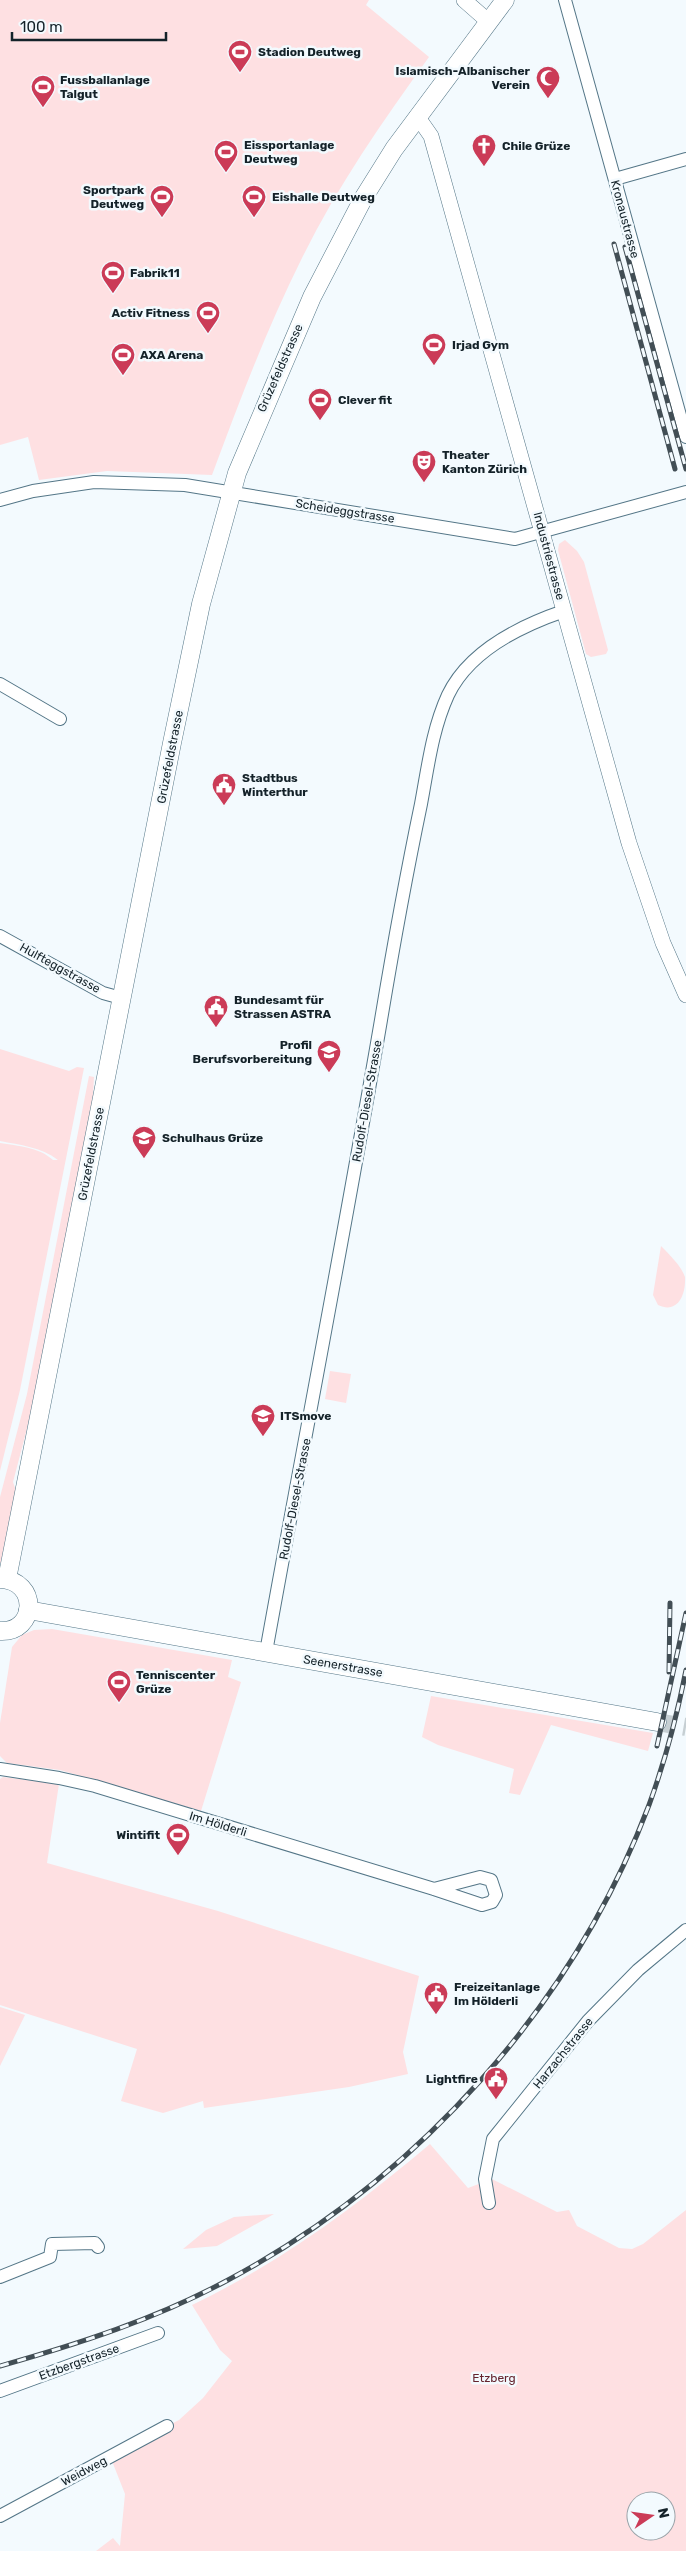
<svg xmlns="http://www.w3.org/2000/svg" width="686" height="2551" font-family="Rubik,sans-serif">
<style>
.green{fill:#fee0e2;fill-rule:evenodd}
.lines{fill:none;stroke-linecap:round;stroke-linejoin:round}
.secondary-tunnel{stroke:#c6cfd3;stroke-width:18;stroke-dasharray:18 9;stroke-linecap:butt}
.minor-casing{stroke:#547687;stroke-width:14}
.tertiary-casing{stroke:#547687;stroke-width:16}
.secondary-casing{stroke:#547687;stroke-width:19}
.minor{stroke:#fff;stroke-width:12}
.tertiary{stroke:#fff;stroke-width:15}
.secondary{stroke:#fff;stroke-width:18}
.rail-casing{stroke:#424e55;stroke-width:5}
.rail{stroke:#f3fafe;stroke-width:3;stroke-dasharray:9;stroke-linecap:butt}
.labels{text-anchor:middle;stroke-width:5;stroke-linejoin:round;paint-order:stroke}
.poi-label{font-size:12px;font-weight:bold;fill:#142229;stroke:#f3fafe;text-anchor:start}
.street-label{font-size:12px;fill:#142229;stroke:#f3fafe}
.park-label{font-size:12px;fill:#65242e;stroke:#f3fafe}
</style>
<rect width="100%" height="100%" fill="#f3fafe"/>
<g class="green">
<path d="M0 0H369L366 5 429 57C382 122 337 187 302 258 267 328 239 402 212 475L107 471 39 480 28 437 0 445Z"/>
<polygon points="565,540 577,551 584,562 608,650 606,654 591,657 586,654 558,550 559,544"/>
<path d="M0 1049 69 1071 77 1067 84 1068 20 1390 0 1471V1143C18 1146 39 1147 53 1160H58C41 1147 20 1145 0 1141Z"/>
<polygon points="89,1076 94,1077 92,1114 35,1398 13,1482 17,1494 2,1563 0,1563 0,1497 27,1394"/>
<path d="M661 1246C670 1255 681 1266 685 1277 686 1296 677 1314 658 1305L653 1295Z"/>
<polygon points="330,1371 351,1374 346,1403 325,1399"/>
<polygon points="52,1629 232,1660 228,1677 241,1682 201,1811 60,1770 7,1763 0,1756 0,1723 12,1647 22,1635 34,1630"/>
<polygon points="431,1696 653,1733 648,1751 551,1725 520,1795 509,1793 514,1769 438,1745 422,1737"/>
<polygon points="3,1777 59,1784 47,1863 218,1911 419,1976 403,2052 408,2074 349,2087 204,2108 203,2101 163,2113 121,2101 137,2049 0,2005 0,1779"/>
<polygon points="0,2007 25,2015 0,2066"/>
<path d="M430 2144 468 2188 492 2179 557 2212 569 2210 577 2226 619 2248 632 2249 643 2244 686 2210V2551H96L113 2538 120 2546 125 2494 110 2456 179 2420 203 2398 232 2361 220 2350 192 2305C281 2262 354 2208 430 2144ZM636 2501H666V2531H636Z"/>
<polygon points="274,2214 217,2246 183,2249 206,2230 234,2217"/>
</g>
<g class="lines">
<polyline class="secondary-tunnel" points="657,1722 686,1727"/>
<defs>
<g id="minor">
<polyline points="565,0 686,437"/>
<polyline points="615,179 686,159"/>
<polyline points="0,500 33,491 94,482 185,485 515,539 686,492"/>
<polyline points="0,684 60,719"/>
<polyline points="0,936 103,993 121,998"/>
<path d="M266 1652C304 1441 345 1231 381 1020 393 948 406 876 421 804 428 767 432 730 448 695 469 651 520 626 564 611"/>
<polyline points="0,1769 59,1778 95,1786 434,1889 482,1905 492,1902 496,1895 491,1880 480,1877 434,1889"/>
<polyline points="489,2203 485,2179 493,2139 588,2021 638,1970 686,1930"/>
<polyline points="0,2277 50,2257 52,2244 95,2243 98,2247"/>
<polyline points="0,2391 158,2333"/>
<polyline points="0,2516 167,2426"/>
</g>
<g id="tertiary">
<polyline points="464,0 489,22"/>
<polyline points="417,116 431,136 629,843 663,943 686,995"/>
</g>
<g id="secondary">
<path d="M0 1579C39 1580 37 1633 0 1631"/>
<polyline points="7,1579 172,743 201,604 237,473 312,297 364,197 394,149 505,0"/>
<polyline points="28,1610 657,1722"/>
</g>
</defs>
<use href="#minor" class="minor-casing"/>
<use href="#tertiary" class="tertiary-casing"/>
<use href="#secondary" class="secondary-casing"/>
<use href="#minor" class="minor"/>
<use href="#tertiary" class="tertiary"/>
<use href="#secondary" class="secondary"/>
<defs>
<g id="rail">
<polyline points="614,244 675,469"/>
<polyline points="625,247 686,469"/>
<polyline points="669,1672 670,1603"/>
<polyline points="657,1746 686,1613"/>
<path d="M0 2366C78 2344 156 2319 228 2280 417 2179 573 2006 649 1805 665 1761 677 1716 686 1670"/>
</g>
</defs>
<use href="#rail" class="rail-casing"/>
<use href="#rail" class="rail"/>
</g>
<defs>
<symbol id="stadium-pin" viewBox="-11 -11 22 30"><path d="M0 17L-7.5 6A9.5 9.5 0 1 1 7.5 6Z" fill="#cb3b57" stroke="#f3fafe"/><path d="M0-5a6.5 5 0 1 0 0 10a6.5 5 0 1 0 0-10ZM-3.5-1.8h7v3.6h-7Z" fill="#fff"/></symbol>
<symbol id="mosque-pin" viewBox="-11 -11 22 30"><path d="M0 17L-7.5 6A9.5 9.5 0 1 1 7.5 6Z" fill="#cb3b57" stroke="#f3fafe"/><path d="M3.5-4.9A6 6 0 1 0 3.5 4.9A5 5 0 1 1 3.5-4.9Z" fill="#fff"/></symbol>
<symbol id="church-pin" viewBox="-11 -11 22 30"><path d="M0 17L-7.5 6A9.5 9.5 0 1 1 7.5 6Z" fill="#cb3b57" stroke="#f3fafe"/><path d="M-1.2-6h2.4v3.5h3.3v2.4h-3.3V6h-2.4V-.1h-3.3v-2.4h3.3Z" fill="#fff"/></symbol>
<symbol id="theatre-pin" viewBox="-11 -11 22 30"><path d="M0 17L-7.5 6A9.5 9.5 0 1 1 7.5 6Z" fill="#cb3b57" stroke="#f3fafe"/><path d="M-5-5.5Q0-4 5-5.5V0Q5 5 0 6Q-5 5-5 0ZM-3.3-2.5H-1v1.5H-3.3ZM1-2.5H3.3v1.5H1ZM-2.8 1Q0 5.5 2.8 1Z" fill="#fff"/></symbol>
<symbol id="civic-pin" viewBox="-11 -11 22 30"><path d="M0 17L-7.5 6A9.5 9.5 0 1 1 7.5 6Z" fill="#cb3b57" stroke="#f3fafe"/><path d="M-.6-6.5H3V-4.5H.6V-3L4-1V1h2V6H-6V1h2V-1L-.6-3ZM-1.2 2.5V6h2.4V2.5Z" fill="#fff"/></symbol>
<symbol id="school-pin" viewBox="-11 -11 22 30"><path d="M0 17L-7.5 6A9.5 9.5 0 1 1 7.5 6Z" fill="#cb3b57" stroke="#f3fafe"/><path d="M0-5L7-2L0 1L-7-2ZM-4 1L0 2.5L4 1V4Q0 6-4 4Z" fill="#fff"/></symbol>
</defs>
<g fill-rule="evenodd">
<use href="#stadium-pin" x="226" y="38" width="28" height="38"/>
<use href="#mosque-pin" x="534" y="64" width="28" height="38"/>
<use href="#stadium-pin" x="29" y="73" width="28" height="38"/>
<use href="#church-pin" x="470" y="132" width="28" height="38"/>
<use href="#stadium-pin" x="212" y="138" width="28" height="38"/>
<use href="#stadium-pin" x="148" y="183" width="28" height="38"/>
<use href="#stadium-pin" x="240" y="183" width="28" height="38"/>
<use href="#stadium-pin" x="99" y="259" width="28" height="38"/>
<use href="#stadium-pin" x="194" y="299" width="28" height="38"/>
<use href="#stadium-pin" x="420" y="331" width="28" height="38"/>
<use href="#stadium-pin" x="109" y="341" width="28" height="38"/>
<use href="#stadium-pin" x="306" y="386" width="28" height="38"/>
<use href="#theatre-pin" x="410" y="448" width="28" height="38"/>
<use href="#civic-pin" x="210" y="771" width="28" height="38"/>
<use href="#civic-pin" x="202" y="993" width="28" height="38"/>
<use href="#school-pin" x="315" y="1038" width="28" height="38"/>
<use href="#school-pin" x="130" y="1124" width="28" height="38"/>
<use href="#school-pin" x="249" y="1402" width="28" height="38"/>
<use href="#stadium-pin" x="105" y="1668" width="28" height="38"/>
<use href="#stadium-pin" x="164" y="1821" width="28" height="38"/>
<use href="#civic-pin" x="422" y="1980" width="28" height="38"/>
<use href="#civic-pin" x="482" y="2065" width="28" height="38"/>
</g>
<g class="labels">
<g class="poi-label">
<text x="258" y="56">Stadion Deutweg</text>
<text x="530" y="75" text-anchor="end">Islamisch-Albanischer<tspan x="530" dy="14">Verein</tspan></text>
<text x="60" y="84">Fussballanlage<tspan x="60" dy="14">Talgut</tspan></text>
<text x="244" y="149">Eissportanlage<tspan x="244" dy="14">Deutweg</tspan></text>
<text x="502" y="150">Chile Grüze</text>
<text x="144" y="194" text-anchor="end">Sportpark<tspan x="144" dy="14">Deutweg</tspan></text>
<text x="272" y="201">Eishalle Deutweg</text>
<text x="130" y="277">Fabrik11</text>
<text x="190" y="317" text-anchor="end">Activ Fitness</text>
<text x="452" y="349">Irjad Gym</text>
<text x="140" y="359">AXA Arena</text>
<text x="338" y="404">Clever fit</text>
<text x="442" y="459">Theater<tspan x="442" dy="14">Kanton Zürich</tspan></text>
<text x="242" y="782">Stadtbus<tspan x="242" dy="14">Winterthur</tspan></text>
<text x="234" y="1004">Bundesamt für<tspan x="234" dy="14">Strassen ASTRA</tspan></text>
<text x="312" y="1049" text-anchor="end">Profil<tspan x="312" dy="14">Berufsvorbereitung</tspan></text>
<text x="162" y="1142">Schulhaus Grüze</text>
<text x="280" y="1420">ITSmove</text>
<text x="136" y="1679">Tenniscenter<tspan x="136" dy="14">Grüze</tspan></text>
<text x="160" y="1839" text-anchor="end">Wintifit</text>
<text x="454" y="1991">Freizeitanlage<tspan x="454" dy="14">Im Hölderli</tspan></text>
<text x="478" y="2083" text-anchor="end">Lightfire</text>
</g>
<g class="street-label">
<text transform="translate(625 219) rotate(75)" y="4">Kronaustrasse</text>
<text transform="translate(280 368) rotate(-66)" y="4">Grüzefeldstrasse</text>
<text transform="translate(345 511) rotate(9)" y="4">Scheideggstrasse</text>
<text transform="translate(549 556) rotate(75)" y="4">Industriestrasse</text>
<text transform="translate(170 757) rotate(-79)" y="4">Grüzefeldstrasse</text>
<text transform="translate(60 968) rotate(29)" y="4">Hulfteggstrasse</text>
<text transform="translate(367 1101) rotate(-80)" y="4">Rudolf-Diesel-Strasse</text>
<text transform="translate(91 1154) rotate(-79)" y="4">Grüzefeldstrasse</text>
<text transform="translate(295 1499) rotate(-79)" y="4">Rudolf-Diesel-Strasse</text>
<text transform="translate(343 1666) rotate(10)" y="4">Seenerstrasse</text>
<text transform="translate(218 1824) rotate(17)" y="4">Im Hölderli</text>
<text transform="translate(563 2053) rotate(-51)" y="4">Harzachstrasse</text>
<text transform="translate(79 2362) rotate(-20)" y="4">Etzbergstrasse</text>
<text transform="translate(84 2471) rotate(-28)" y="4">Weidweg</text>
</g>
<g class="park-label">
<text x="494" y="2382">Etzberg</text>
</g>
</g>
<g transform="translate(651 2516) rotate(77)"><circle r="24" fill="#f3fafe" stroke="#9aa4a9"/>
<path d="M0-4L9 19L0 12L-9 19Z" fill="#cb3b57"/>
<text y="-8" font-size="14" font-weight="bold" text-anchor="middle" fill="#142229">N</text>
</g>
<path d="M12 32v8h154v-8" fill="none" stroke="#142229" stroke-width="2.5"/>
<text x="20" y="32" font-size="15" fill="#142229" stroke="#f3fafe" stroke-width="4" paint-order="stroke">100 m</text>
</svg>
